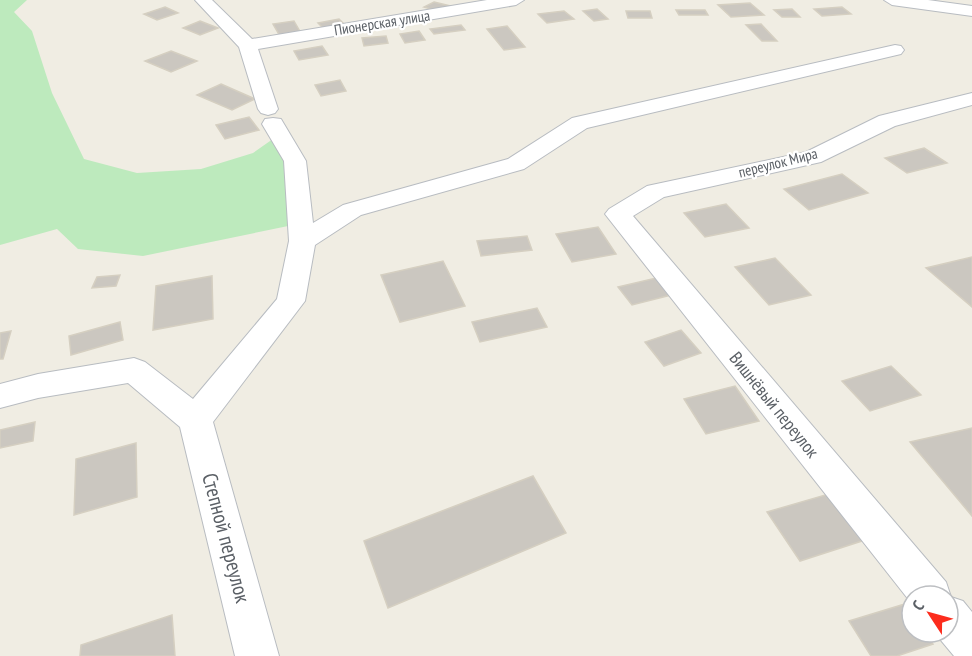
<svg xmlns="http://www.w3.org/2000/svg" width="972" height="656" font-family="'PT Sans Narrow',sans-serif">
<style>
.green{fill:#bdeabd}
.building{fill:#cbc7c0;stroke:#d5cfc1;stroke-width:1.5}
.lines{fill:none;stroke-linecap:round;stroke-linejoin:round}
.minor-casing{stroke:#b8bcc1;stroke-width:2}
.minor{fill:#fff;fill-rule:evenodd}
.labels{text-anchor:middle;stroke-width:4.5;stroke-linejoin:round;paint-order:stroke}
.far-street-label{font-size:15px;fill:#5b6066;stroke:#fff}
.street-label{font-size:18px;fill:#5b6066;stroke:#fff}
.near-street-label{font-size:21px;fill:#5b6066;stroke:#fff}
</style>
<rect width="100%" height="100%" fill="#f0ede3"/>
<polygon class="green" points="0,0 27,0 14,12 32,31 52,93 84,159 137,173 201,169 253,153 280,134 289,135 293,225 143,256 78,249 57,229 0,245"/>
<g class="building">
<polygon points="434,2 451,6 441,12 424,7"/>
<polygon points="750,3 764,15 731,17 718,5"/>
<polygon points="165,7 178,13 157,20 144,14"/>
<polygon points="842,7 851,14 822,16 814,9"/>
<polygon points="597,9 608,19 594,21 583,11"/>
<polygon points="792,9 800,17 782,17 774,10"/>
<polygon points="676,10 705,10 708,15 679,15"/>
<polygon points="564,11 574,19 547,23 538,14"/>
<polygon points="626,11 650,11 652,18 628,18"/>
<polygon points="339,19 345,25 324,29 318,23"/>
<polygon points="200,21 218,28 200,35 183,28"/>
<polygon points="294,21 302,35 281,38 273,24"/>
<polygon points="761,24 777,41 762,41 746,25"/>
<polygon points="461,25 465,30 434,34 430,29"/>
<polygon points="507,26 525,47 504,50 487,29"/>
<polygon points="419,31 425,40 405,43 400,34"/>
<polygon points="386,36 388,43 364,46 362,38"/>
<polygon points="322,46 328,55 299,60 294,51"/>
<polygon points="171,51 197,61 171,72 145,61"/>
<polygon points="340,80 346,91 321,96 315,85"/>
<polygon points="221,84 255,99 232,110 197,95"/>
<polygon points="249,117 259,130 225,139 216,125"/>
<polygon points="924,148 947,163 907,173 885,158"/>
<polygon points="842,174 868,193 809,210 784,189"/>
<polygon points="726,204 749,228 705,237 684,213"/>
<polygon points="598,227 616,254 572,262 556,234"/>
<polygon points="527,236 532,250 481,256 477,241"/>
<polygon points="972,257 972,307 926,268"/>
<polygon points="775,258 811,295 769,305 735,267"/>
<polygon points="443,261 465,306 400,322 381,275"/>
<polygon points="120,275 116,286 92,288 97,277"/>
<polygon points="212,276 213,319 153,330 156,286"/>
<polygon points="656,278 671,295 632,305 618,287"/>
<polygon points="537,308 547,327 480,342 472,322"/>
<polygon points="120,322 123,340 71,355 69,336"/>
<polygon points="681,330 701,353 664,366 645,342"/>
<polygon points="11,331 3,359 0,359 0,333"/>
<polygon points="891,366 921,395 870,411 842,381"/>
<polygon points="735,386 759,421 706,434 684,399"/>
<polygon points="35,422 33,441 0,448 0,430"/>
<polygon points="972,428 972,516 910,442"/>
<polygon points="136,443 137,497 74,515 76,459"/>
<polygon points="533,476 566,533 388,608 364,541"/>
<polygon points="832,493 868,539 800,561 767,512"/>
<polygon points="905,604 912,614 912,632 924,632 933,644 897,656 871,656 849,621"/>
<polygon points="172,615 175,656 80,656 81,645"/>
</g>
<g class="lines">
<defs>
<g id="minor">
<polygon points="195,0 212,0 252,39 487,0 524,0 516,5 258,49 278,109 275,113 268,115 261,113 258,109 239,47"/>
<polygon points="884,0 928,0 972,6 972,16 892,5"/>
<polygon points="895,45 901,46 904,50 901,54 587,128 524,169 361,215 315,245 305,301 213,422 279,656 235,656 180,427 128,383 38,398 0,408 0,384 38,374 134,358 145,362 193,399 277,299 289,241 284,161 262,124 265,119 273,118 281,119 306,161 313,223 343,205 508,159 572,118"/>
<polygon points="972,93 972,105 895,126 821,162 664,197 633,216 946,582 951,597 963,601 972,612 972,656 954,656 934,632 948,632 948,596 912,596 912,604 605,214 609,209 647,186 806,152 879,116"/>
</g>
</defs>
<use href="#minor" class="minor-casing"/>
<use href="#minor" class="minor"/>
</g>
<g class="labels">
<g class="far-street-label">
<text transform="translate(382 23) rotate(-9)" y="5">Пионерская улица</text>
<text transform="translate(778 163) rotate(-14)" y="5">переулок Мира</text>
</g>
<g class="street-label">
<text transform="translate(774 405) rotate(51)" y="6">Вишнёвый переулок</text>
</g>
<g class="near-street-label">
<text transform="translate(226 538) rotate(75)" y="7">Степной переулок</text>
</g>
</g>
<g transform="translate(930 614) rotate(306)"><circle r="28" fill="#ffffff" stroke="#bdbfc2" stroke-width="1.5"/>
<path d="M0-4.5L10 22L0 15L-10 22Z" fill="#fc2c1d"/>
<text y="-9" font-size="16" font-weight="bold" text-anchor="middle" fill="#5b6066">С</text>
</g>
</svg>
